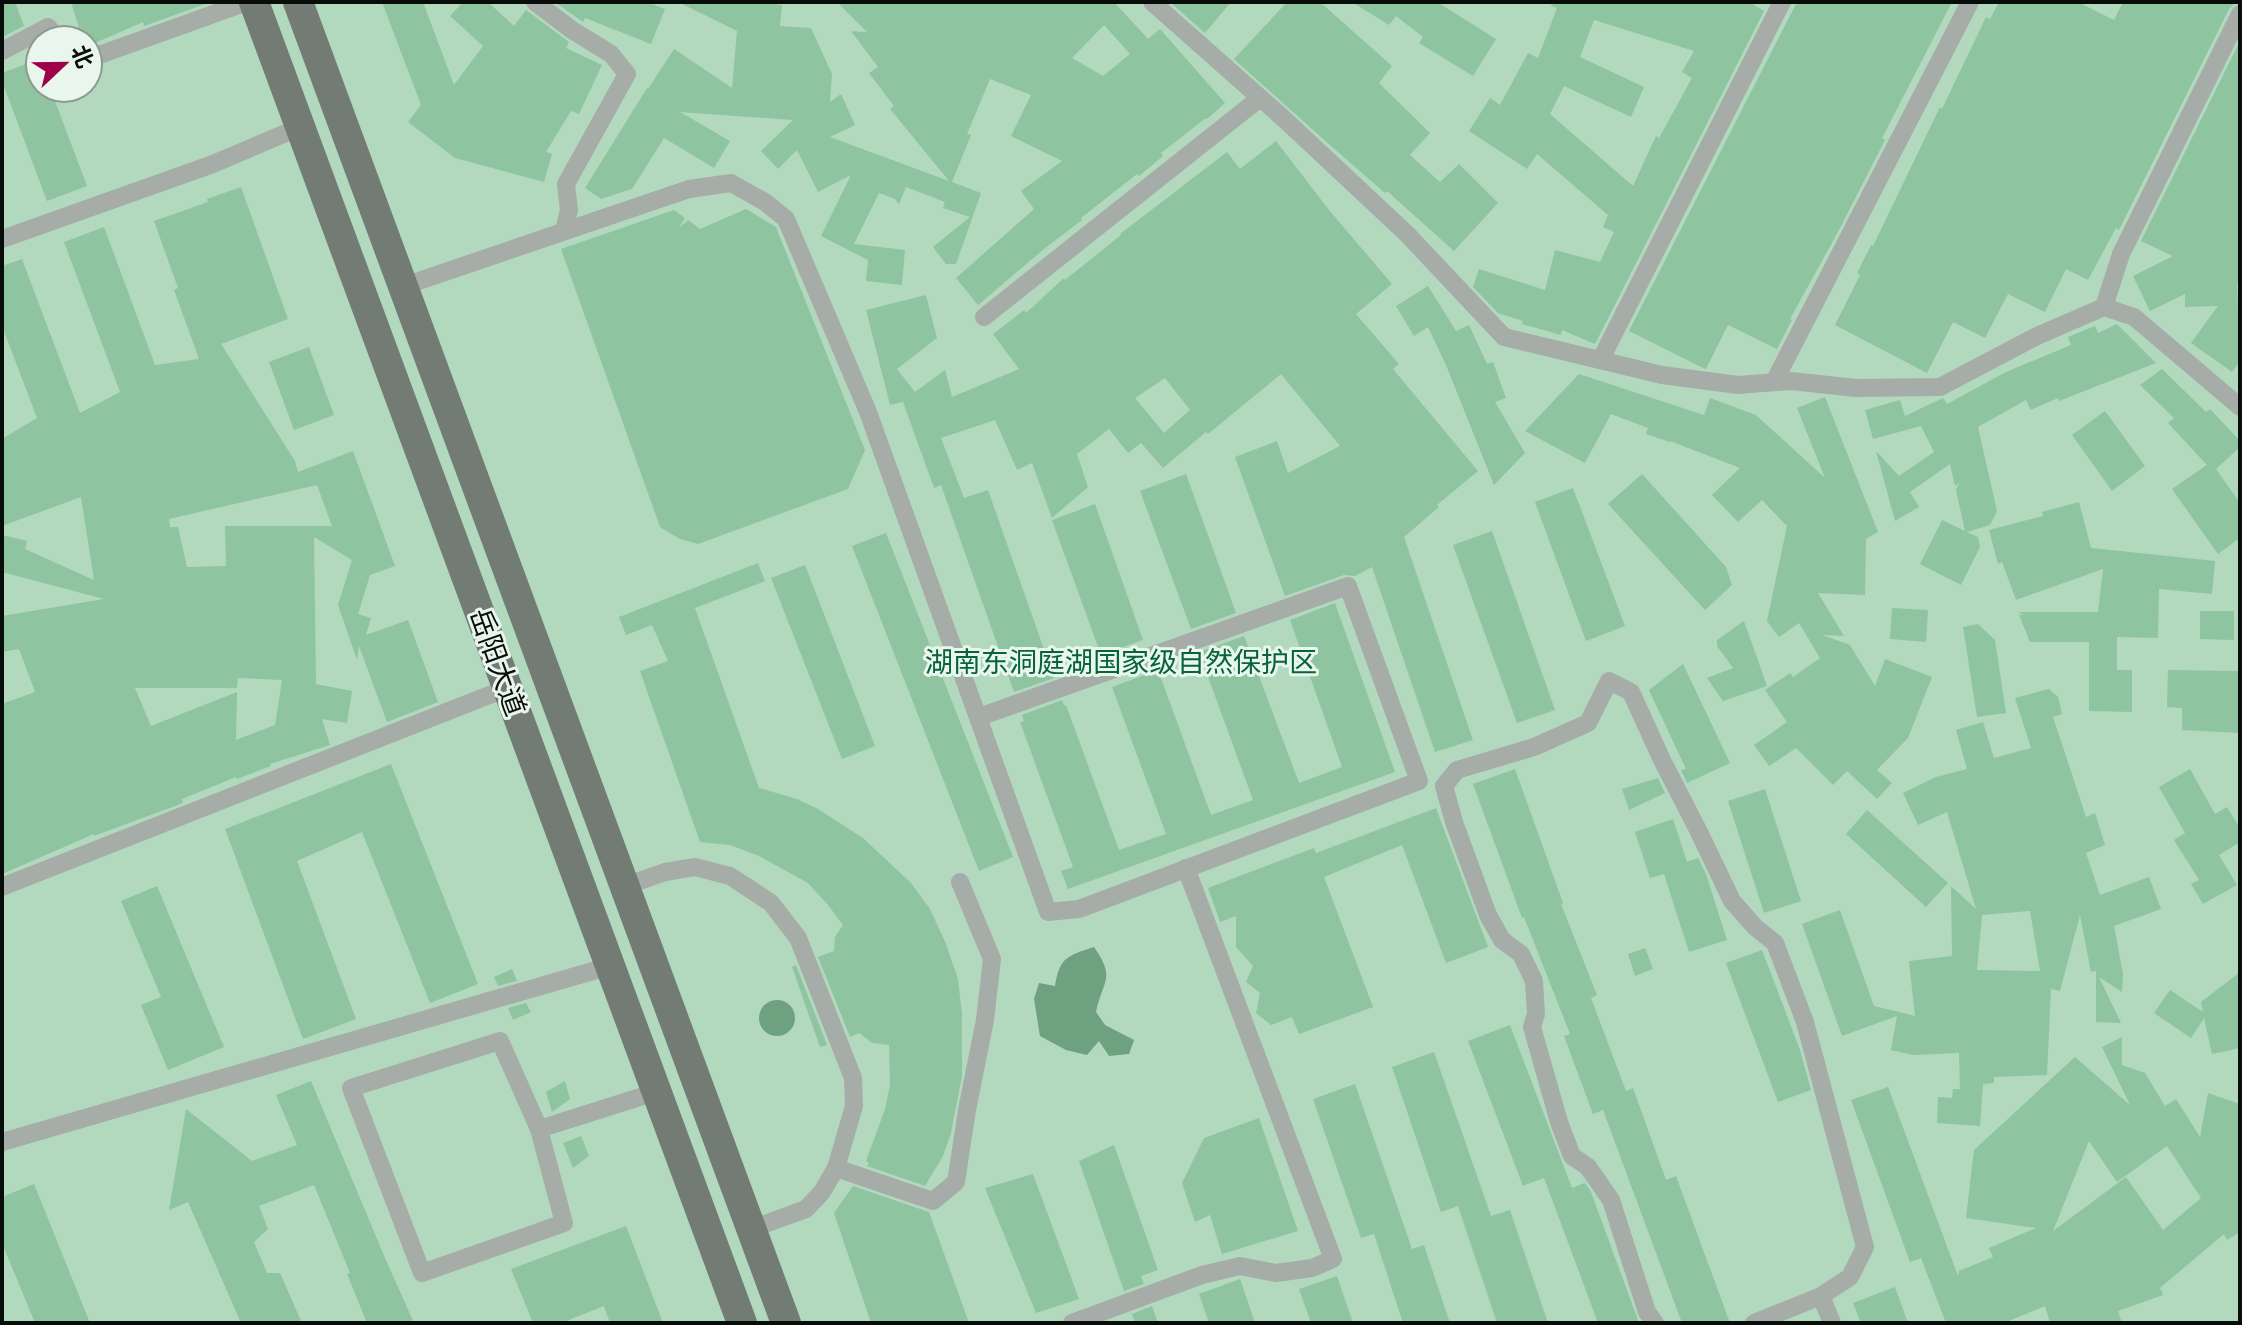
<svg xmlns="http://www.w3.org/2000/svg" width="2242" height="1325" font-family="Montserrat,'Noto Sans SC',sans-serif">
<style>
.green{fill:#b2d9be;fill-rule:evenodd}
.water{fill:#6da17f}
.building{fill:#8ec4a0;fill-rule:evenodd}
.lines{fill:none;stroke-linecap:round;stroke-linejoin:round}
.minor{stroke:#a6aca8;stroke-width:18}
.primary{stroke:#727c75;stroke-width:30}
.labels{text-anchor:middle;stroke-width:6;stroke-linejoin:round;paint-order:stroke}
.street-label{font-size:28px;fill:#090d0a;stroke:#e9f6ed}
.park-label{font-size:28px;fill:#086438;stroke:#e9f6ed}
</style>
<rect width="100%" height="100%" fill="#dce9e0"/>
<path class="green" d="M2 2H2240V1323H2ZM40 40H88V88H40Z"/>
<g class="water">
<path d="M1094 947C1116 979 1103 979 1096 1012L1105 1025 1134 1040 1129 1054 1109 1056 1099 1041 1087 1055 1066 1050 1040 1036 1034 999 1039 983 1055 986C1060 956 1068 956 1094 947Z"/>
<circle cx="777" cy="1018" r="18"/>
</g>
<g class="building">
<polygon points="2,2 15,2 24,26 2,37"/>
<polygon points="71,2 208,2 208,3 144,26 143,22 88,46 88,40 83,40"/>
<polygon points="382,2 423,2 454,85 483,46 450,16 463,2 488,2 514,26 526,10 569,42 566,48 602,65 579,114 571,111 546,152 552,154 544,182 455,158 408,122 421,105"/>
<polygon points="555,2 647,2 665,9 651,44 585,18 583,22"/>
<path d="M678 2H752L782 5 780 26 811 28 832 74 830 102 841 94 855 125 830 137 949 181 890 109 894 106 869 73 878 67 851 31 867 32 837 2H1114L1148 39 1160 29 1225 103 1207 119 1206 118 1161 153 1163 156 1139 176 1137 174 1081 218 1082 220 1044 249 978 305 956 278 1034 209 1021 191 1062 161 1011 136 1031 95 990 79 967 134 971 135 952 182 981 193 956 264H946L933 247 970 217 943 208 945 202 906 187 899 204 895 199 879 193 854 244 905 250 902 285 866 281 868 260 821 236 851 175 818 192 797 150 778 169 761 151 793 120 680 112 730 141 714 168 664 138 632 189 601 199 585 188 647 88 648 89 674 49 732 88 737 31ZM1104 25 1130 54 1103 76 1072 58Z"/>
<polygon points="1170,2 1231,2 1205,33"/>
<polygon points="1287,2 1320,2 1392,66 1379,83 1430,133 1410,155 1440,182 1459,164 1498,203 1454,251 1387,191 1385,193 1323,139 1234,59"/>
<polygon points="1352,2 1437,2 1496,39 1473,76 1419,43 1423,37 1396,16 1389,25"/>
<path d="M1552 2H1749L1764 11 1595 344 1562 330 1561 335 1522 324 1523 321 1498 313 1473 287 1479 269 1545 290 1555 250 1600 262 1614 232 1603 227 1608 215 1537 154 1527 169 1469 131 1490 98 1500 105 1528 53 1538 58 1557 8 1551 6ZM1594 20 1694 51 1682 72 1692 78 1659 138 1656 136 1633 186 1550 114 1564 86 1631 117 1644 87 1580 57Z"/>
<polygon points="1797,2 1952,2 1882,138 1885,140 1839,230 1790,319 1792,320 1777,349 1728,325 1706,369 1703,368 1629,331"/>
<polygon points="1999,2 2078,2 2114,20 2123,2 2240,2 2234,4 2229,9 2119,230 2116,228 2088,280 2066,269 2045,312 2008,294 1985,338 1953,322 1927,373 1835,325 1860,275 1857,273 1871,245 1873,246 1940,107 1942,109 1986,17 1990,19"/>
<polygon points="2240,41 2240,284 2237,283 2240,361 2232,372 2191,343 2218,306 2185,307 2185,294 2150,311 2133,276 2173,256 2141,241"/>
<polygon points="40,59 40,88 50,88 87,186 47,201 2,81 2,73"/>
<path d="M1276 141 1329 210 1392 284 1356 314 1399 364 1393 369 1478 471 1437 505 1439 507 1404 537 1473 740 1435 752 1372 567 1355 576 1344 575 1285 596 1235 457 1277 441 1288 473 1340 446 1281 374 1208 434 1206 432 1163 468 1141 443 1128 453 1109 429 1077 454 1088 487 1052 518 1032 463 1017 470 995 420 941 438 964 498 988 490 1054 678 1014 692 941 485 934 488 903 402 890 405 866 310 926 295 937 338 897 369 915 392 945 370 952 397 1019 369 993 334 1024 310 1026 313 1064 278 1065 280 1121 235 1120 234 1227 152 1240 169ZM1165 378 1190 410 1164 433 1135 398Z"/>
<path d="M241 187 288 319 221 344 295 461 298 472 353 451 395 566 370 575 358 614 371 618 366 635 408 620 438 702 387 722 359 646 357 660 338 605 352 560 314 537 316 684 352 691 347 723 322 719 330 745 270 764 271 766 237 779 236 777 182 799 183 803 94 836V834L2 874V704L35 692 19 649 2 652V616L104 599 2 572V535L27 541 25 549 94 580 81 497 2 526V439L37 418 2 326V266L22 259 80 413 120 392 64 242 104 227 155 365 199 359 174 290 178 288 154 221 208 202 207 199ZM317 485 332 526H225L226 566 187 567 178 527H170L169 519ZM238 678 282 680 275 725 236 740 237 692 151 726 135 688H237Z"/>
<polygon points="746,209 776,227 865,450 848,489 698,544 680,539 660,527 561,249 674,210 685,218 679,228 688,220 700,229"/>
<polygon points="1428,286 1456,331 1469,325 1487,364 1493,362 1506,398 1495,402 1525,453 1494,485 1446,365 1428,327 1414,336 1396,306"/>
<polygon points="2117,324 2156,363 2059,401 2058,398 2031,410 2026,400 1978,427 1997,511 1990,525 1967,532 1978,537 1980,547 1961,585 1920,564 1942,520 1965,531 1956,490 1959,483 1955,486 1950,464 1910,492 1919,507 1895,521 1876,451 1899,476 1934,452 1921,426 1873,439 1865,410 1900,400 1905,416 1943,398 1947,404 2006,372 2071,345 2068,337 2095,326 2098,333"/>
<polygon points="309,347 334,415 294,430 269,362"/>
<polygon points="2162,369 2206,412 2210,409 2240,441 2240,447 2216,469 2240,503 2240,538 2218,554 2172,489 2207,465 2168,423 2174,418 2140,385"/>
<polygon points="1579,374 1704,415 1710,398 1756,415 1825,478 1797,408 1825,397 1878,532 1866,539 1865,595 1818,593 1844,636 1822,635 1850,645 1875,686 1885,659 1932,677 1908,738 1877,770 1892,783 1877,799 1847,771 1833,785 1796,748 1769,766 1754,745 1787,722 1765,690 1790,673 1793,677 1820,658 1799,623 1779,637 1767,621 1787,526 1762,500 1738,522 1712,495 1740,468 1670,441 1670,442 1646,434 1648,428 1611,414 1585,463 1525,431"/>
<polygon points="2105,411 2145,466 2112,491 2072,435"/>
<polygon points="1186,474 1236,613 1191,629 1140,491"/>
<polygon points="1642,474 1726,567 1732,585 1705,610 1608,504"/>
<polygon points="1573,488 1625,626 1586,641 1535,502"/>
<polygon points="2079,502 2091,548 2215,561 2212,594 2159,589 2158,638 2117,637 2117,670 2132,670 2132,712 2089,711 2089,642 2030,642 2019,615 2024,615 2018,612 2098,612 2103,569 2016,600 2002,562 1998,564 1989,530 2043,516 2042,512"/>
<polygon points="1095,504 1143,640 1101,655 1052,520"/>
<polygon points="1492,531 1555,710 1517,723 1453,545"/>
<polygon points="886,533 1013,857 979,871 852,546"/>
<polygon points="758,563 765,581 695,608 759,788 797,799 818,809 863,838 911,883 930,909 946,944 958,979 962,1014 962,1076 951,1133 943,1156 925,1186 867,1166 869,1163 866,1161 885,1109 890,1085 889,1045 872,1043 859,1033 850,1037 818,957 834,951 835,937 843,925 828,905 808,883 759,856 730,845 700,842 640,671 668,661 652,625 626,635 619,617"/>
<polygon points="805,565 875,746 842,759 771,578"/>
<polygon points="1335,603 1395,772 1068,889 1061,871 1073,867 1020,722 1024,721 1022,715 1062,700 1064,706 1066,705 1119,850 1166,834 1112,687 1158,670 1211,815 1253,800 1199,652 1244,636 1299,783 1342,767 1290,620"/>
<polygon points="1892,608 1928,610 1926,642 1890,639"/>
<polygon points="2200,611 2234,611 2234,640 2200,639"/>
<polygon points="1744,621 1767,686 1723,701 1707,678 1733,668 1717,646 1717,640"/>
<polygon points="1978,624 1995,640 2006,713 1977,717 1963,627"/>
<polygon points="1683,664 1730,763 1687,783 1681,770 1686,769 1649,690"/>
<polygon points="2168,670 2240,671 2240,733 2182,730 2182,708 2167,707"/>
<path d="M2049 689 2058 697 2062 714 2053 717 2086 817 2095 813 2105 845 2086 853 2100 895 2149 877 2161 909 2114 926 2123 974 2122 992 2099 977 2121 1023 2096 1022V971L2091 972 2080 915 2060 991 2051 989 2047 1075 1994 1077V1083L1983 1084 1980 1126 1937 1123 1938 1097 1952 1098 1953 1089H1960L1959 1053 1913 1055 1891 1050 1897 1016 1842 1036 1802 924 1840 910 1874 1006 1915 1016 1909 961 1952 956 1951 886 1976 909 1947 812 1918 825 1903 793 1936 777 1967 769 1956 730 1983 722 1994 758 2031 748 2015 698ZM2030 911 2040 971 1977 970 1982 915Z"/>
<polygon points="391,764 478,984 430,1003 362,832 297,861 356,1019 303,1039 225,829"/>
<polygon points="1515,769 1563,903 1561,904 1597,995 1591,998 1626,1091 1633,1088 1666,1180 1676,1176 1730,1323 1682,1323 1603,1110 1593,1114 1564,1036 1570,1034 1524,917 1522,918 1473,784"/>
<polygon points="2190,769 2215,814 2227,807 2240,828 2240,842 2219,855 2237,885 2203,904 2191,884 2199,880 2174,840 2185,833 2159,787"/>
<polygon points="1658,778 1665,793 1629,810 1622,789"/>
<polygon points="1765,789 1801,901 1764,913 1728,801"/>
<polygon points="1436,808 1488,947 1446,963 1402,845 1324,877 1373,1007 1299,1034 1292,1017 1271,1025 1256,1013 1260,993 1246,982 1253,966 1236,947 1236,916 1220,922 1208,888 1314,848 1316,853"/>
<polygon points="1867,810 1948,883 1926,907 1846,834"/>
<polygon points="1673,819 1687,862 1698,858 1706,874 1727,940 1689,952 1664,874 1650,878 1635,832"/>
<polygon points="157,886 224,1047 168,1070 141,1005 161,997 121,901"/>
<polygon points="1645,948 1653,969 1635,976 1628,954"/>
<polygon points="1762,950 1800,1050 1811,1090 1778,1102 1726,963"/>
<polygon points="796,965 827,1045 820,1047 792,967"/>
<polygon points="512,969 517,981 498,986 494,977"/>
<polygon points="2240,972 2240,1048 2212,1054 2204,1018 2191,1038 2154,1013 2170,990 2203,1012 2201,1002"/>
<polygon points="526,1003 531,1012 513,1020 508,1008"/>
<polygon points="1510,1025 1572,1188 1585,1183 1591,1192 1639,1323 1598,1323 1544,1178 1523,1186 1468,1041"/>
<path d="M2122 1037V1065L2145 1073 2165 1106 2176 1099 2200 1137 2208 1093 2240 1104V1232L2227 1240 2224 1234 2160 1288 2163 1295 2118 1311 2122 1323H2050L2045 1306 2004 1323H1946L1921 1258 1910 1262 1851 1100 1888 1087 1958 1276 1959 1271 1993 1257 1989 1248 2036 1228 1966 1218 1974 1150 2075 1057 2130 1105 2102 1047ZM2089 1141 2117 1182 2167 1146 2201 1198 2163 1230 2126 1177 2053 1231Z"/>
<polygon points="1434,1052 1491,1216 1510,1210 1548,1323 1497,1323 1458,1206 1441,1212 1392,1067"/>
<polygon points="311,1081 385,1258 414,1323 367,1323 347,1274 350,1273 314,1185 259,1206 268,1229 254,1242 267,1273 280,1273 302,1323 241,1323 188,1202 169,1210 186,1109 252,1161 297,1145 276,1095"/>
<polygon points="565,1081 570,1099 552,1112 546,1092"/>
<polygon points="1355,1084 1412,1249 1424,1245 1450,1323 1403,1323 1374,1234 1361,1238 1313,1099"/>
<polygon points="1259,1118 1298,1231 1222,1254 1210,1215 1195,1222 1182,1183 1204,1138"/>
<polygon points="581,1136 589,1156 573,1168 563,1143"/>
<polygon points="1114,1145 1158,1270 1141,1276 1144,1284 1124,1291 1079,1161"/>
<polygon points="1033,1174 1079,1299 1036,1313 985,1188"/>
<polygon points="34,1184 90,1323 35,1323 2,1243 2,1197"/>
<polygon points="853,1186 929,1212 969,1323 871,1323 834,1213"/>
<polygon points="626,1226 663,1323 610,1323 604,1306 561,1323 533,1323 511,1269"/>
<polygon points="1337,1276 1353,1323 1311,1323 1299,1289"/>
<polygon points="1240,1279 1255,1323 1209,1323 1199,1294"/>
<polygon points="1895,1287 1908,1323 1861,1323 1853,1303"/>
<polygon points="1152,1306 1158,1323 1135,1323 1132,1314"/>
</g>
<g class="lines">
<g class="minor">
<polyline points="535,2 572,30 611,54 627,74 566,184 569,210 564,231"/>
<polyline points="1152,2 1283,118 1407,234 1504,337 1662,375 1738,385 1791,381 1856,388 1940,387 2037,336 2104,307 2134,317 2240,407"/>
<polyline points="2,51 48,27 59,40"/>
<polyline points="88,59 247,2"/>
<polyline points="2,239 213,164 300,127"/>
<polyline points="404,286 689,189 731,183 765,202 786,219 868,412 1048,912 1079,909 1419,781 1348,586 979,717"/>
<polyline points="2104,307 2121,254 2240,14"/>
<polyline points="984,317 1260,98"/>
<polyline points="1601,359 1782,2"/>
<polyline points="1774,382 1970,2"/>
<polyline points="625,886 665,872 695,867 730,876 771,903 798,938 853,1078 854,1106 836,1168"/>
<polyline points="2,887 507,688"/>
<polyline points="539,1129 500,1041 351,1088 422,1273 564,1223 539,1129 656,1092"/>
<polyline points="2,1142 610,966"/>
<polyline points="751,1229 806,1209 822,1192 836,1168 933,1201 956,1182 967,1110 985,1020 992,959 960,882"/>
<polyline points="1821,1296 1832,1323"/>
<polyline points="1072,1323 1202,1275 1240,1266 1276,1273 1312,1268 1333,1259 1186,868"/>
<polyline points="1655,1323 1647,1312 1611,1200 1588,1167 1572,1156 1559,1122 1532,1027 1536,1014 1534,981 1521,954 1502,940 1488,915 1454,822 1444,786 1457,770 1534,747 1588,723 1609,681 1631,692 1662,760 1699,832 1732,901 1755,927 1775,943 1805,1022 1865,1247 1850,1277 1821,1296 1754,1323"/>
</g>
<g class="primary">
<polyline points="254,2 742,1323"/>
<polyline points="298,2 786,1323"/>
</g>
</g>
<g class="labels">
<g class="street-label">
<text transform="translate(498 662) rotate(70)" y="10">岳阳大道</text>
</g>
<g class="park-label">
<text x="1121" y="672">湖南东洞庭湖国家级自然保护区</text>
</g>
</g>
<rect width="2242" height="1325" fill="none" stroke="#090d0a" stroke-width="8"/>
<g transform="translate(64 64) rotate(68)"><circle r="38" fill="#e9f6ed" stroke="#8f9992" stroke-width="2"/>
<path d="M0-6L14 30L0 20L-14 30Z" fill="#9e0248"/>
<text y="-12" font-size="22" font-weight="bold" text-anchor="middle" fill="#090d0a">北</text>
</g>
</svg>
